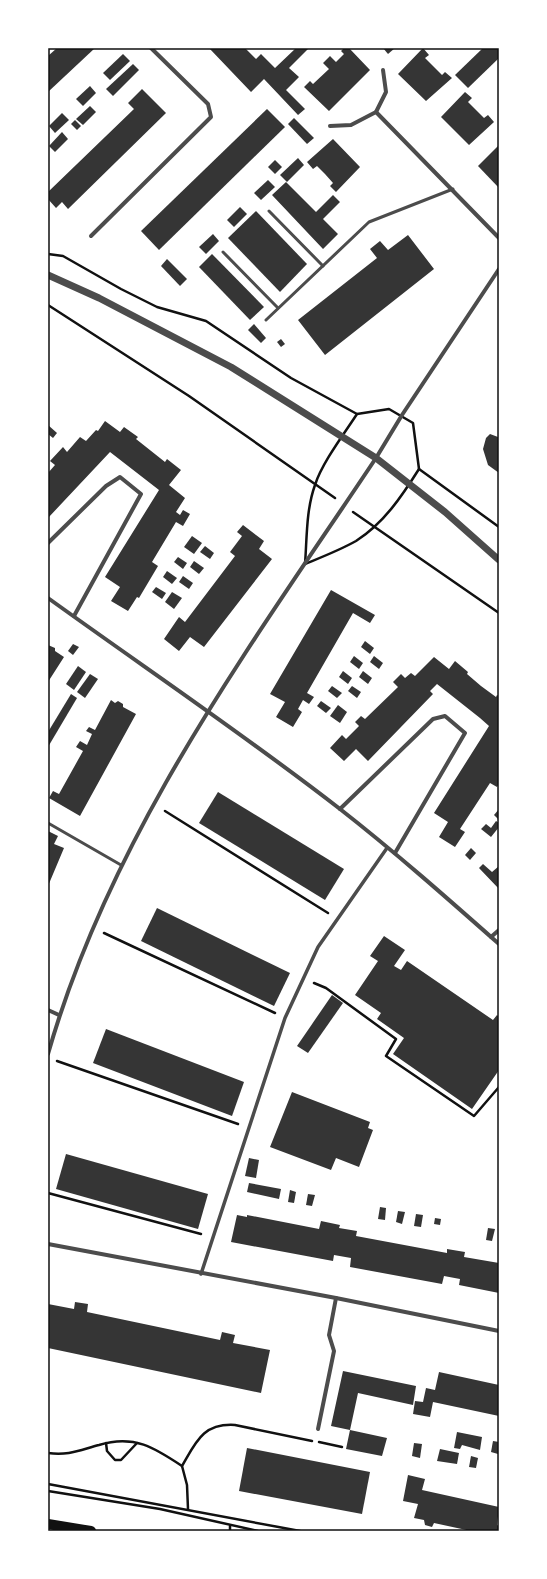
<svg xmlns="http://www.w3.org/2000/svg" width="547" height="1579" font-family="'Exo 2',sans-serif">
<style>
.building{fill:#353535}
.lines{fill:none;stroke-linecap:round;stroke-linejoin:round}
.path{stroke:#111;stroke-width:2.5}
.service{stroke:#4c4c4c;stroke-width:3}
.pedestrian{stroke:#4c4c4c;stroke-width:3.5}
.minor{stroke:#4c4c4c;stroke-width:4}
.tertiary{stroke:#4c4c4c;stroke-width:7}
.primary{stroke:#111;stroke-width:10}
.neatline{fill:none;stroke:#111;stroke-width:1.5}
</style>
<rect width="100%" height="100%" fill="#fff"/>
<g class="building">
<polygon points="57,48 95,48 48,92 48,56"/>
<polygon points="209,48 245,48 256,59 261,54 275,68 296,48 309,48 289,68 299,77 286,90 305,109 298,115 264,79 251,92"/>
<polygon points="344,48 349,48 370,70 329,111 304,87 310,81 313,84 329,69 323,63 330,56 336,62 344,54 341,51"/>
<polygon points="383,48 395,48 388,54"/>
<polygon points="423,48 429,55 425,58 442,75 445,72 452,78 426,101 398,74"/>
<polygon points="483,48 499,48 499,58 468,88 455,75"/>
<polygon points="123,54 130,61 110,80 103,73"/>
<polygon points="133,64 139,70 113,96 106,89"/>
<polygon points="90,86 96,93 83,106 76,99"/>
<polygon points="142,89 166,113 68,209 62,202 56,208 48,199 48,192 134,109 128,103"/>
<polygon points="465,92 472,98 468,102 484,118 488,115 494,122 469,145 441,117"/>
<polygon points="90,106 96,112 83,125 76,119"/>
<polygon points="267,109 285,127 159,250 141,231"/>
<polygon points="62,113 69,120 55,133 49,126"/>
<polygon points="294,118 314,138 307,144 288,124"/>
<polygon points="75,120 81,126 77,130 71,124"/>
<polygon points="62,132 68,139 55,152 49,146"/>
<polygon points="333,139 360,167 336,192 330,186 333,183 325,174 317,166 313,169 307,162"/>
<polygon points="499,145 499,188 478,166"/>
<polygon points="298,158 304,165 287,182 280,175"/>
<polygon points="275,160 282,167 275,174 268,167"/>
<polygon points="268,180 275,187 261,200 254,193"/>
<polygon points="286,182 316,212 333,195 340,202 323,219 338,234 323,249 272,195"/>
<polygon points="240,207 247,214 234,227 227,220"/>
<polygon points="256,211 307,264 280,292 228,238"/>
<polygon points="213,234 219,241 206,254 199,247"/>
<polygon points="408,235 434,269 325,355 298,320 377,258 370,249 380,241 388,250"/>
<polygon points="212,254 264,307 250,320 199,267"/>
<polygon points="167,259 187,279 180,286 161,266"/>
<polygon points="254,324 266,338 261,343 248,330"/>
<polygon points="281,339 285,344 281,347 277,342"/>
<polygon points="105,421 120,432 124,427 138,437 136,439 165,462 167,459 181,470 169,485 185,498 176,512 180,515 183,510 190,514 183,526 176,522 152,562 158,566 139,598 137,597 128,611 111,601 120,587 105,577 159,490 110,452 48,518 48,473 55,465 50,461 63,447 67,452 80,437 86,441 96,430 98,431"/>
<polygon points="48,425 57,433 53,438 48,434"/>
<polygon points="498,433 499,433 499,473 488,465 483,449 486,438 490,434 498,437"/>
<polygon points="243,525 264,541 259,549 272,559 204,647 190,637 179,651 164,639 179,617 185,622 235,556 230,552 242,536 237,532"/>
<polygon points="192,536 202,543 194,554 184,547"/>
<polygon points="205,546 214,553 210,559 200,552"/>
<polygon points="178,557 187,563 183,569 174,562"/>
<polygon points="194,561 204,568 199,574 190,567"/>
<polygon points="167,571 177,578 172,584 163,577"/>
<polygon points="183,576 193,583 189,589 179,582"/>
<polygon points="156,587 166,593 162,599 152,592"/>
<polygon points="331,590 375,615 370,623 353,613 307,693 314,697 309,704 303,700 298,709 302,712 293,727 276,717 285,702 270,694"/>
<polygon points="172,592 182,598 174,609 165,602"/>
<polygon points="365,641 374,648 370,654 361,647"/>
<polygon points="73,644 79,647 73,655 68,651"/>
<polygon points="48,645 55,648 55,651 64,657 48,682"/>
<polygon points="354,656 363,663 359,669 350,662"/>
<polygon points="374,656 383,663 379,669 370,662"/>
<polygon points="434,657 449,669 455,661 468,672 467,674 481,686 496,697 497,695 499,696 499,784 497,787 490,783 460,829 465,832 455,847 439,837 448,822 434,813 489,726 480,718 437,684 430,691 433,694 368,761 356,749 344,761 330,748 342,735 346,739 359,726 355,722 361,716 365,719 398,687 393,682 401,674 405,678 411,673 415,676"/>
<polygon points="78,666 86,672 74,690 66,684"/>
<polygon points="343,671 352,678 348,684 339,677"/>
<polygon points="363,671 372,678 368,684 359,677"/>
<polygon points="90,674 98,679 85,698 77,692"/>
<polygon points="332,686 342,693 337,698 328,691"/>
<polygon points="352,686 361,692 357,698 348,691"/>
<polygon points="71,694 77,698 48,747 48,732"/>
<polygon points="111,700 115,703 118,701 123,704 123,707 136,714 80,816 49,798 53,791 59,794 83,751 76,747 80,741 87,745 92,734 86,731 89,727 95,730"/>
<polygon points="321,701 331,708 326,713 317,706"/>
<polygon points="338,705 347,712 340,723 330,716"/>
<polygon points="218,792 344,869 325,900 199,823"/>
<polygon points="499,809 499,820 494,815"/>
<polygon points="496,821 499,823 499,827 491,837 481,829 486,824 491,828"/>
<polygon points="48,831 58,836 54,844 64,848 48,886"/>
<polygon points="471,848 476,853 470,860 465,855"/>
<polygon points="483,864 492,872 499,866 499,889 479,868"/>
<polygon points="157,908 290,973 274,1006 141,941"/>
<polygon points="384,936 405,950 394,966 401,970 407,961 493,1020 497,1015 499,1017 499,1070 472,1109 393,1054 404,1038 377,1019 381,1013 355,995 378,961 370,956"/>
<polygon points="332,995 343,1003 308,1053 297,1046"/>
<polygon points="106,1029 244,1082 232,1116 93,1063"/>
<polygon points="292,1092 370,1122 368,1128 373,1130 359,1167 336,1158 331,1170 270,1147"/>
<polygon points="66,1154 208,1194 198,1229 56,1189"/>
<polygon points="249,1158 259,1160 256,1178 245,1176"/>
<polygon points="249,1183 281,1189 279,1199 247,1192"/>
<polygon points="290,1190 296,1192 294,1203 288,1202"/>
<polygon points="308,1194 315,1195 312,1206 306,1205"/>
<polygon points="380,1207 386,1208 385,1220 378,1219"/>
<polygon points="398,1211 405,1212 402,1224 396,1222"/>
<polygon points="416,1214 423,1215 421,1227 414,1226"/>
<polygon points="237,1215 247,1217 247,1215 319,1229 321,1221 340,1225 339,1228 357,1231 356,1236 447,1253 447,1249 465,1252 464,1257 499,1263 499,1293 459,1285 460,1279 444,1276 442,1284 350,1267 351,1258 334,1255 333,1261 231,1242"/>
<polygon points="435,1218 441,1219 440,1225 434,1224"/>
<polygon points="488,1228 495,1229 492,1241 486,1240"/>
<polygon points="75,1302 88,1304 87,1312 220,1340 222,1332 235,1335 233,1343 270,1350 261,1393 48,1348 48,1304 74,1309"/>
<polygon points="343,1371 416,1386 413,1405 358,1393 350,1430 387,1438 382,1456 346,1449 350,1430 331,1426"/>
<polygon points="439,1372 499,1385 499,1416 433,1402 430,1417 413,1414 415,1401 423,1402 426,1388 435,1390"/>
<polygon points="457,1432 482,1437 480,1450 462,1445 460,1449 454,1448"/>
<polygon points="493,1441 499,1442 498,1454 491,1452"/>
<polygon points="414,1443 422,1444 420,1458 412,1456"/>
<polygon points="247,1448 370,1472 362,1514 239,1491"/>
<polygon points="440,1449 459,1453 457,1464 437,1461"/>
<polygon points="471,1456 478,1458 476,1468 469,1467"/>
<polygon points="408,1475 425,1479 422,1490 499,1507 497,1525 499,1526 499,1531 471,1531 434,1523 432,1527 425,1525 424,1520 414,1518 418,1504 403,1501"/>
</g>
<g class="lines">
<g class="path">
<polyline points="48,254 63,256 121,289 157,307 206,321 291,378 357,414"/>
<polyline points="48,305 189,396 335,498"/>
<path d="M389 409 413 423 419 469C402 496 384 523 356 541 340 550 322 557 305 564 307 538 306 510 315 485 322 463 344 434 357 414Z"/>
<polyline points="419,469 499,527"/>
<polyline points="353,512 499,613"/>
<polyline points="165,811 328,913"/>
<polyline points="104,933 275,1013"/>
<polyline points="314,983 326,988 396,1039 386,1056 474,1116 499,1087"/>
<polyline points="57,1061 238,1124"/>
<polyline points="48,1193 201,1234"/>
<polyline points="319,1442 342,1447"/>
<polyline points="106,1443 107,1451 115,1460 121,1460 137,1443"/>
<path d="M48 1453C68 1456 80 1450 99 1445 134 1434 155 1448 182 1466"/>
<polyline points="48,1484 300,1531"/>
<polyline points="48,1491 160,1509 258,1531"/>
<path d="M188 1509 187 1485 182 1466C196 1442 203 1423 235 1425L312 1441"/>
<polyline points="230,1531 230,1526"/>
</g>
<g class="service">
<polyline points="269,211 323,266"/>
<polyline points="223,252 278,308"/>
<polyline points="266,320 369,222 453,189"/>
<polyline points="48,823 121,865"/>
</g>
<polyline class="pedestrian" points="201,1274 285,1018 318,947 387,848"/>
<g class="minor">
<polyline points="376,112 499,238"/>
<polyline points="330,126 351,125 376,112 386,92 383,70"/>
<polyline points="91,236 211,117 208,104 151,48"/>
<polyline points="48,543 106,486 120,477 141,494 74,616"/>
<path d="M48 598C145 668 245 735 340 809 395 852 447 898 499 944"/>
<polyline points="340,809 433,719 445,716 465,733 395,853"/>
<polyline points="491,937 499,930"/>
<polyline points="48,1010 59,1015"/>
<path d="M48 1054C111 833 250 647 376 458L402 415 499 269"/>
<polyline points="48,1244 336,1298 499,1331"/>
<polyline points="318,1429 334,1351 329,1335 336,1298"/>
</g>
<polyline class="tertiary" points="48,275 99,298 231,367 376,458 445,512 499,560"/>
<polyline class="primary" points="48,1524 91,1531"/>
</g>
<rect width="547" height="1579" fill="none" stroke="#ffffff" stroke-width="98"/>
<rect x="49" y="49" width="449" height="1481" class="neatline"/>
</svg>
